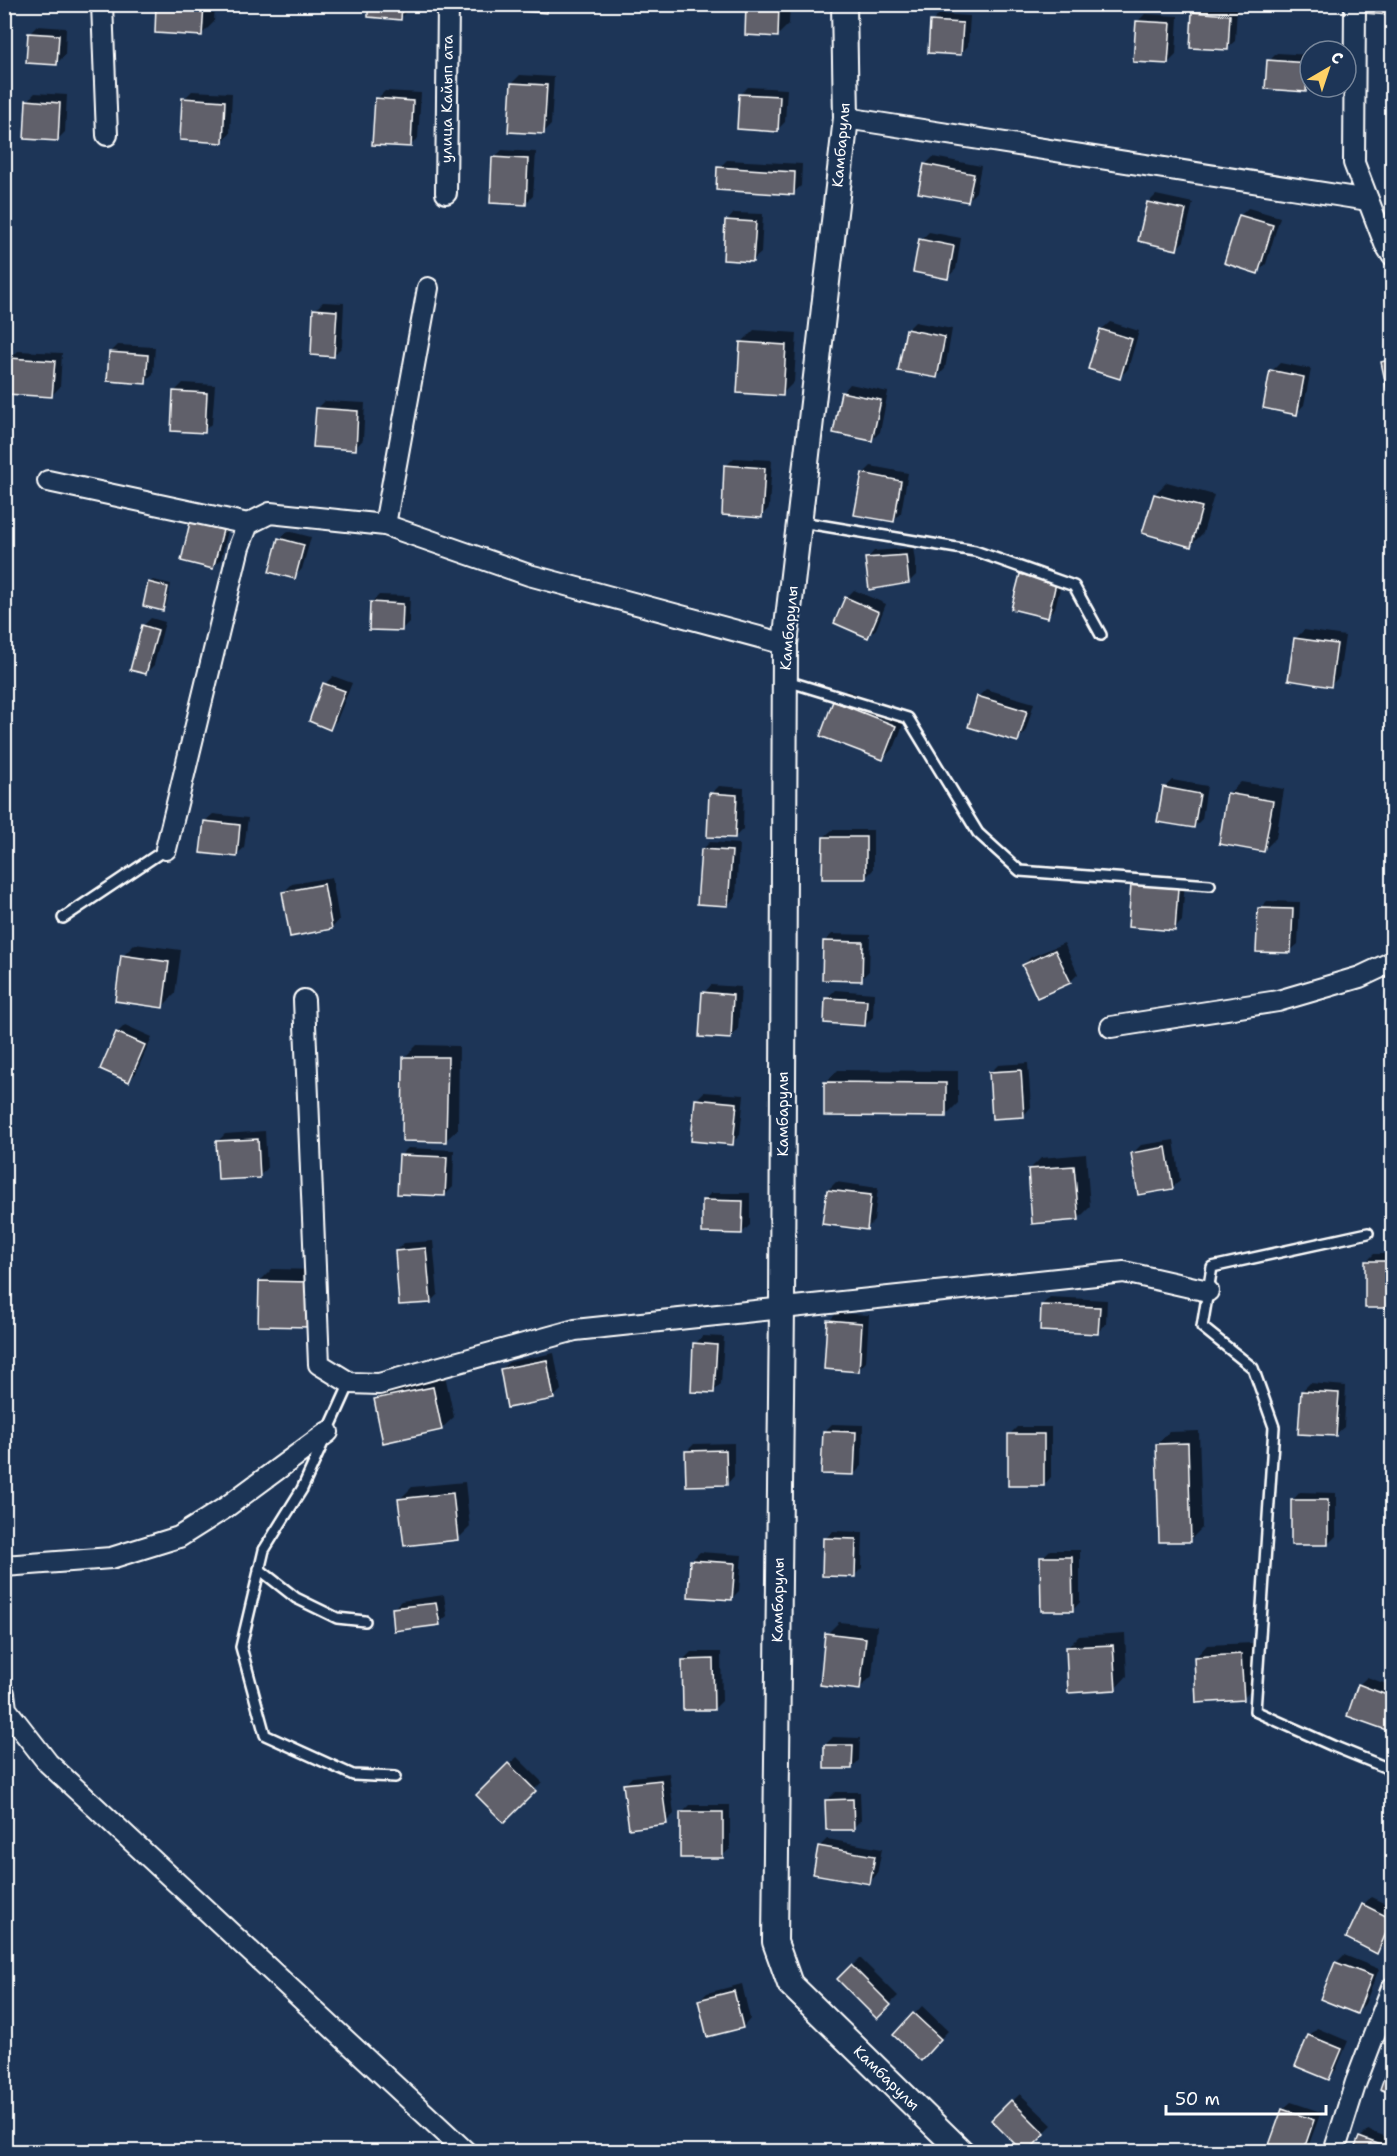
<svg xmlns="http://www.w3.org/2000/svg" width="1397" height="2156" font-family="'Shantell Sans',sans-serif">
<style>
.shadow{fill:#0007}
.building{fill:#61616b;stroke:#fff;stroke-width:1.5}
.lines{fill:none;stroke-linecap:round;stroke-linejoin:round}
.service-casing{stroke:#fff;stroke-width:14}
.minor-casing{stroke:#fff;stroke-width:24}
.tertiary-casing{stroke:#fff;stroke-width:28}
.service{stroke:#1d3557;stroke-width:9}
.minor{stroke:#1d3557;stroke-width:20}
.tertiary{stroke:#1d3557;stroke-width:24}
.labels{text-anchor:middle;stroke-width:4.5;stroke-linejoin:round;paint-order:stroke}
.street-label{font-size:15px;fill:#fff;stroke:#1d3557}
</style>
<rect width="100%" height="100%" fill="#1d3557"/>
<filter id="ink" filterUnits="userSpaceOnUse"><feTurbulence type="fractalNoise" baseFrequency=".0167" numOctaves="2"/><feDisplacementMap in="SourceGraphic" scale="12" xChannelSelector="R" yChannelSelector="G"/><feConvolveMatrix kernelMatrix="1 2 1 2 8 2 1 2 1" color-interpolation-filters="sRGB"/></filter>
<g filter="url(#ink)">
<g class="shadow">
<polygon points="158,4 215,4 214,22 202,34"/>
<polygon points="370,4 409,4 408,10 400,18"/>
<polygon points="748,4 790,4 789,24 777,36"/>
<polygon points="1202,5 1237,7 1235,41 1227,48 1194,13"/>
<polygon points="939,14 970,16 968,46 960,54 932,22"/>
<polygon points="1145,14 1178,16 1176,55 1168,63 1137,22"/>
<polygon points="37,26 66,28 65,55 57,63 29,34"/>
<polygon points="1277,53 1310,55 1310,86 1306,90 1269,61"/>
<polygon points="520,75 554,77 551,125 543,133 512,83"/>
<polygon points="748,87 787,89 785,122 777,130 740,95"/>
<polygon points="192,91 232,93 230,134 222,141 184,99"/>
<polygon points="385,91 421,93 418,138 410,146 377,99"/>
<polygon points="35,93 67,95 65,132 57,140 27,101"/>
<polygon points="502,150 536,152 533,196 525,204 494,158"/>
<polygon points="933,157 981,166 976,192 968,200 925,165"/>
<polygon points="727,160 802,164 801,186 793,193 719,168"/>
<polygon points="1156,195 1193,203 1184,241 1176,249 1148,203"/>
<polygon points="1248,208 1280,217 1266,264 1258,272 1226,262 1241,215"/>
<polygon points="734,213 763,214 761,253 753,260 727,221"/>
<polygon points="929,232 961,238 956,269 948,277 921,240"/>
<polygon points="323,302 344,303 342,347 334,355 315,310"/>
<polygon points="915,322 952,329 945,369 937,377 907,330"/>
<polygon points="1110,322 1139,331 1128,369 1120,377 1090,368 1102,329"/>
<polygon points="754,330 797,333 794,382 782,394 742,342"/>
<polygon points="118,345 155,347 153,375 145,382 110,353"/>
<polygon points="18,351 62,353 60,387 52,395 10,359"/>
<polygon points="1392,354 1392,393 1389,393 1383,362"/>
<polygon points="1280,363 1311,369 1304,405 1296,413 1272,371"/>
<polygon points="183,383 215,385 212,423 204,431 175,391"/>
<polygon points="850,384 888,392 880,432 872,440 843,392"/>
<polygon points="325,401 365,403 363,440 355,448 317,409"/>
<polygon points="734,458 772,460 769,508 761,516 726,466"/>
<polygon points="871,466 908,473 901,513 893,521 863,474"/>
<polygon points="1167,482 1214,495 1203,533 1191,545 1144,532 1155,494"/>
<polygon points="200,515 230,522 221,559 213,567 192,523"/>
<polygon points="288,531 311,537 302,569 294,577 280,539"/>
<polygon points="913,548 917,574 909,582 867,559 874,551"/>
<polygon points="1029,567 1063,576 1055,608 1047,616 1021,575"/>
<polygon points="153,580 171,584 166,606 162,609 149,583"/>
<polygon points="854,590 886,604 876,629 868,636 846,598"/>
<polygon points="379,595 410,596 409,622 401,630 371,603"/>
<polygon points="151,618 165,622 154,665 146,673 143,626"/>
<polygon points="1304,630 1345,636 1339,677 1331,685 1296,638"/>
<polygon points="333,676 352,683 337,720 330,728 325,684"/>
<polygon points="986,689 1034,703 1025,733 1017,740 978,697"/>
<polygon points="846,690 907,714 895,746 883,759 834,702"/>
<polygon points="1172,780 1207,786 1202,819 1194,827 1164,788"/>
<polygon points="1241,782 1284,789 1276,838 1264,850 1228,794"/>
<polygon points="719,786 744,788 743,829 735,837 711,794"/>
<polygon points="213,814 248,818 244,848 236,855 205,821"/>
<polygon points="832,830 873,830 873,870 865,878 824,837"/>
<polygon points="710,842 739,844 736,897 728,904 702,850"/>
<polygon points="332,877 339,920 332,928 284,892 292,884"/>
<polygon points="1140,877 1185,881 1182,921 1174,929 1132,885"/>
<polygon points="1267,901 1300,902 1298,944 1290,951 1259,909"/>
<polygon points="832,934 870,935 869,971 861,979 824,942"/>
<polygon points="1064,943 1078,974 1070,982 1023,965 1031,957"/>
<polygon points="135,944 181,950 175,994 163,1006 123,956"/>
<polygon points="711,985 741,987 738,1030 730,1038 704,993"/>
<polygon points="835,990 874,993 873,1017 865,1025 827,998"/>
<polygon points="125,1025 152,1037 136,1073 129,1081 117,1033"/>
<polygon points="417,1045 459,1046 458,1129 445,1141 405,1057"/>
<polygon points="1028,1063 1031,1107 1024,1115 990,1073 998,1065"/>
<polygon points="838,1070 958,1071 958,1103 946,1115 826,1082"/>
<polygon points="704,1092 744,1095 740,1135 732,1143 696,1100"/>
<polygon points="265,1131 267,1169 259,1176 217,1142 225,1134"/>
<polygon points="1174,1140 1180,1180 1172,1188 1133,1153 1141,1145"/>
<polygon points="408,1148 454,1150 453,1187 445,1195 400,1156"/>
<polygon points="1086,1154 1090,1207 1078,1219 1029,1170 1041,1158"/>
<polygon points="836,1182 878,1188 874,1221 866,1229 828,1190"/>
<polygon points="711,1193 750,1193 750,1225 742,1233 703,1201"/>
<polygon points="433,1241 438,1294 430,1302 396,1251 404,1243"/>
<polygon points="1374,1254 1392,1254 1392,1306 1367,1306 1366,1262"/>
<polygon points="272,1269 322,1270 322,1313 260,1281"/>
<polygon points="1050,1297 1107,1300 1106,1324 1098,1332 1042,1305"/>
<polygon points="837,1313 869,1315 866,1362 858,1370 829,1321"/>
<polygon points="703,1336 724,1337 721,1384 714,1391 695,1344"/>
<polygon points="554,1353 561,1390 553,1398 501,1369 509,1362"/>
<polygon points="445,1375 454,1417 441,1429 376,1399 388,1387"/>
<polygon points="1310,1383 1346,1386 1344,1427 1336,1434 1302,1391"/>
<polygon points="832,1424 863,1425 862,1466 854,1474 824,1432"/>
<polygon points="1017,1427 1051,1427 1051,1477 1044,1485 1009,1435"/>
<polygon points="1199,1431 1202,1528 1190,1540 1157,1444 1169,1432"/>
<polygon points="734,1443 734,1476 727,1484 686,1452 694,1444"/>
<polygon points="465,1482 470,1527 458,1539 400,1499 412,1487"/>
<polygon points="1300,1492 1336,1493 1336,1536 1328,1544 1293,1500"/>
<polygon points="833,1531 863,1532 862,1568 854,1576 825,1539"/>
<polygon points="1050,1550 1080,1550 1080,1602 1073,1610 1042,1558"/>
<polygon points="700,1552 742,1555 739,1591 731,1599 692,1560"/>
<polygon points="444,1595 447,1616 439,1623 393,1609 401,1601"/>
<polygon points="839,1622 877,1626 872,1676 860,1688 827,1634"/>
<polygon points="1125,1633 1127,1676 1115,1689 1067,1648 1079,1636"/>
<polygon points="1253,1643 1255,1686 1243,1699 1195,1658 1207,1645"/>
<polygon points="691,1652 721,1652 722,1701 714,1709 683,1660"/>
<polygon points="1367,1677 1392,1686 1392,1725 1388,1729 1359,1685"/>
<polygon points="833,1737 860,1738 859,1760 852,1768 825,1745"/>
<polygon points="517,1757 542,1782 504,1820 478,1795"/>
<polygon points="669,1773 674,1814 666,1822 624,1785 632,1777"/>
<polygon points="835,1792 860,1792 861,1820 853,1828 827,1800"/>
<polygon points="690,1805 730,1805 730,1849 722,1856 682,1813"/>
<polygon points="827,1839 882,1849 877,1874 870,1882 819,1847"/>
<polygon points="1371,1897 1392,1907 1392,1928 1385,1944 1377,1952 1363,1905"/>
<polygon points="1344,1955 1379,1969 1365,2004 1357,2012 1336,1963"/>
<polygon points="860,1958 898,1996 877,2017 839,1979"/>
<polygon points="742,1984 750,2019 743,2027 699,2001 707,1993"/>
<polygon points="922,2006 948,2031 921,2059 895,2035"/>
<polygon points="1317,2028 1348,2041 1336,2070 1328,2078 1309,2036"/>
<polygon points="1020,2094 1052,2125 1025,2152 993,2120"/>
<polygon points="1291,2102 1321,2112 1308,2147 1304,2152 1290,2152 1283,2109"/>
<polygon points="1368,2130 1392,2139 1392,2152 1355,2152 1360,2138"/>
</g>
<g class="building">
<polygon points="156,4 204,4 202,36 155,33"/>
<polygon points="368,4 402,4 401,20 368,17"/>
<polygon points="509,4 548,4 547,13 509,10"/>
<polygon points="746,4 779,4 778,37 745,35"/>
<polygon points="1365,4 1390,4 1389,15 1364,13"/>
<polygon points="1192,12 1230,15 1228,50 1190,48"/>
<polygon points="930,21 963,23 961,55 928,53"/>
<polygon points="1136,21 1171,23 1168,64 1133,62"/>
<polygon points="28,33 59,35 57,65 26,63"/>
<polygon points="1267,60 1308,63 1306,92 1265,89"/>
<polygon points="511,83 547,85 544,134 508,132"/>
<polygon points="739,94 780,96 778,132 737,129"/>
<polygon points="182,98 225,101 223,143 180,140"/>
<polygon points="375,98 413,101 411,147 372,145"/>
<polygon points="26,100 60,103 58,141 24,139"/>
<polygon points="492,157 528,159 526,205 490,203"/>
<polygon points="924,164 974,174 968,202 918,193"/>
<polygon points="717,167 795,172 794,195 716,190"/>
<polygon points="1147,202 1186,210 1177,250 1138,241"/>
<polygon points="1239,215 1273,225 1258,274 1224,263"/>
<polygon points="725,220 756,222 753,262 723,260"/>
<polygon points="919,239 954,246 948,279 913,272"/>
<polygon points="313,309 337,311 334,357 311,355"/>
<polygon points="906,329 945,337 937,378 898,371"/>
<polygon points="1100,329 1132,339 1120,379 1088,369"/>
<polygon points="740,342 786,345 783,396 737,393"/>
<polygon points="109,352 148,355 146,384 107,381"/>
<polygon points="9,358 55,361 52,397 7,394"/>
<polygon points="1392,359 1392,394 1388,395 1381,362"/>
<polygon points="1270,370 1304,377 1297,415 1263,408"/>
<polygon points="173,391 207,393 205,433 171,431"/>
<polygon points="841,392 881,400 872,441 833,433"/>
<polygon points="316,408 358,411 356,450 313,447"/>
<polygon points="724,465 765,468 762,518 722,515"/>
<polygon points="862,473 901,481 894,522 854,515"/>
<polygon points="1154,494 1202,507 1191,547 1142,533"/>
<polygon points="190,522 223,530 213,569 181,561"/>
<polygon points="278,538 304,545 295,579 269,572"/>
<polygon points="906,555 909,583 869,590 865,558"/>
<polygon points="1020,574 1056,583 1048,618 1011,609"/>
<polygon points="148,582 168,587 163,611 143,606"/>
<polygon points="845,597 879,612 868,638 834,623"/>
<polygon points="370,602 403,604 402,631 369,630"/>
<polygon points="142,625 158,630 146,674 130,670"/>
<polygon points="1294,638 1337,644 1331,687 1288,680"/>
<polygon points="323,683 345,691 330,730 309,721"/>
<polygon points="977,696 1027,711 1018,742 968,727"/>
<polygon points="833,701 896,726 883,760 820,736"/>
<polygon points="1163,787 1200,794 1194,828 1157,822"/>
<polygon points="709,793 737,795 735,838 707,837"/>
<polygon points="1227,793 1273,801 1264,852 1219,844"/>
<polygon points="204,821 240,825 237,857 200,853"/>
<polygon points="823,837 866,837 866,879 822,879"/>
<polygon points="701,849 732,851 728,906 697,904"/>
<polygon points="324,884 332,929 290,937 282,892"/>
<polygon points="1131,884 1178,888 1175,931 1128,927"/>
<polygon points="1258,908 1293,909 1291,953 1256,952"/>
<polygon points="823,941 863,942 862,981 822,980"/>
<polygon points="1055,950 1071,983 1037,998 1022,965"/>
<polygon points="121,955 169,962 163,1008 115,1001"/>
<polygon points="702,992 733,995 731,1039 699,1037"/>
<polygon points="825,998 867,1000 865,1026 824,1023"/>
<polygon points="116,1032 145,1045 129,1082 100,1069"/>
<polygon points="403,1057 448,1057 446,1142 402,1141"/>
<polygon points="1021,1070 1024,1117 992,1119 989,1072"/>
<polygon points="824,1082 946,1083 946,1117 824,1116"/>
<polygon points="695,1099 737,1103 733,1145 691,1141"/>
<polygon points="258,1139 260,1178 218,1180 216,1141"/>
<polygon points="1166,1147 1173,1189 1138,1195 1131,1153"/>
<polygon points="399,1155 447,1157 445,1196 397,1194"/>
<polygon points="1074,1166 1079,1220 1032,1224 1028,1169"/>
<polygon points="827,1190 871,1195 867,1230 822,1224"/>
<polygon points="702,1200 743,1201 742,1234 702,1233"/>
<polygon points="426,1248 431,1303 399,1305 395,1251"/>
<rect x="1365" y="1261" width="27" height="47"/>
<polygon points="259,1281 311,1282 310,1327 258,1326"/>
<polygon points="1041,1305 1100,1307 1098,1334 1040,1331"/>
<polygon points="827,1320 862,1323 859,1372 824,1369"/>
<polygon points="693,1343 717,1345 714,1393 691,1392"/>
<polygon points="547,1360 554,1399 507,1408 500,1369"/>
<polygon points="433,1387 442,1430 383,1443 374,1399"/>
<polygon points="1301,1391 1339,1393 1336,1436 1298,1434"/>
<polygon points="823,1431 856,1432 854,1475 821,1474"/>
<rect x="1008" y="1434" width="36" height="52"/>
<polygon points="1188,1443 1191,1542 1159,1542 1156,1444"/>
<polygon points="726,1450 727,1485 686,1486 685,1451"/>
<polygon points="453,1493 458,1540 404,1546 398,1499"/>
<rect x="1291" y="1500" width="37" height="45"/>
<polygon points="823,1538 856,1539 855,1577 822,1576"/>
<polygon points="1040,1557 1072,1557 1073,1611 1041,1611"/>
<polygon points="690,1560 735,1563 732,1600 688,1597"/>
<polygon points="436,1603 440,1625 394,1631 392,1608"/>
<polygon points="825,1633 866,1638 860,1690 820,1685"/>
<polygon points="1113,1645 1116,1690 1068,1693 1066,1647"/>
<polygon points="1241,1654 1244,1700 1196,1703 1194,1657"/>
<polygon points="713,1659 714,1710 683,1710 682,1660"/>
<polygon points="1358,1684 1392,1697 1392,1720 1389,1731 1347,1716"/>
<polygon points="824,1745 853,1745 852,1769 824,1769"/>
<polygon points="508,1763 536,1791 504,1823 476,1795"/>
<polygon points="661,1780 667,1824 629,1829 623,1784"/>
<polygon points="853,1799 854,1830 826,1830 825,1800"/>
<rect x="680" y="1812" width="43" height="46"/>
<polygon points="818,1846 875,1856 870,1884 813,1874"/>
<polygon points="1362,1904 1392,1919 1377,1954 1346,1938"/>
<polygon points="1335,1962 1372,1976 1357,2014 1320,1999"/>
<polygon points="851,1965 891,2005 877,2019 837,1979"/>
<polygon points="734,1991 743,2028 707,2037 698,2000"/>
<polygon points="913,2013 941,2039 921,2061 893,2035"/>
<polygon points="1308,2035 1342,2049 1329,2080 1295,2066"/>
<polygon points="1392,2055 1392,2094 1380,2089"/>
<polygon points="1011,2100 1045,2134 1027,2152 1023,2152 991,2120"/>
<polygon points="1282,2109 1314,2120 1303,2152 1286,2152 1269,2145"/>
<polygon points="1359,2137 1392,2149 1392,2152 1353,2152"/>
</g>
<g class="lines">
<defs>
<g id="service">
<polyline points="801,522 975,551 1074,586 1101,635"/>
<polyline points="787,681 908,718 978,833 1020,871 1210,885"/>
<polyline points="63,918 166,849"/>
<polyline points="1368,1233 1212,1267 1202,1327 1253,1368 1274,1427 1255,1711 1333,1746 1392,1770"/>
<polyline points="350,1383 302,1489 264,1550 241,1647 265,1735 353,1775 395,1777"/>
<polyline points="259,1569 296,1598 337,1618 365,1621"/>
</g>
<g id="minor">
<polyline points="102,4 107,135"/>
<polyline points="1355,4 1354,163 1385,244 1392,255"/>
<polyline points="846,118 1368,200"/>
<path id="s1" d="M446 193 448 4"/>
<polyline points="48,481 248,524"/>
<polyline points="385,525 428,288"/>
<polyline points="166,849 239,547 248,524 270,513 385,525 529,575 785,644"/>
<polyline points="304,1000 319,1364 350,1383 379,1384 575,1330 1124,1272 1208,1291"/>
<polyline points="1111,1027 1278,1001 1360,977 1392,962"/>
<polyline points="4,1566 111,1558 179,1537 225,1508 328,1432"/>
<polyline points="4,1693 6,1709 48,1763 466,2152"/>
<polyline points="1334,2152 1356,2082 1392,1988"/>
</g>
<g id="tertiary">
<path id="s2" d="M844 4 846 118 785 644 782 1307 775 1942 790 1984 962 2152"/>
</g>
</defs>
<use href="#service" class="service-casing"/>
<use href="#minor" class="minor-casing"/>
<use href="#tertiary" class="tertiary-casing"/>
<use href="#service" class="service"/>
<use href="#minor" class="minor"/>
<use href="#tertiary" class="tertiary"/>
</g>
</g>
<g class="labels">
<g class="street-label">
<text dy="5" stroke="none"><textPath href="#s1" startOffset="94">улица Кайып ата</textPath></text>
<text transform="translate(841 145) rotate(-85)" y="5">Камбарулы</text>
<text transform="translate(789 628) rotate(-85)" y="5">Камбарулы</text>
<text transform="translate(783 1114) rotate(-90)" y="5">Камбарулы</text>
<text transform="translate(778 1600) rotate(-89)" y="5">Камбарулы</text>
<text dy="5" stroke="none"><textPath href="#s2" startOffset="2121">Камбарулы</textPath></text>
</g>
</g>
<rect width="1397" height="2156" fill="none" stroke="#1d3557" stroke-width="24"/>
<rect x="12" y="12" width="1373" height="2132" fill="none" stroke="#fff" stroke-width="2" filter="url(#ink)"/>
<g transform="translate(1328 69) rotate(39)"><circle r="28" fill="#1d3557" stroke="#77869a" stroke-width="1.5"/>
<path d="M0-4.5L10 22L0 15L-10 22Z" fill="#ffd166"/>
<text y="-9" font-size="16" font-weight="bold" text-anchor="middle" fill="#ffffff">С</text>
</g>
<path d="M1166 2105v9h160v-9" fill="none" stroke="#ffffff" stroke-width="3"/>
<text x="1175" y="2105" font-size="18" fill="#ffffff" stroke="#1d3557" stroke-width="4.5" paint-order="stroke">50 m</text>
</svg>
